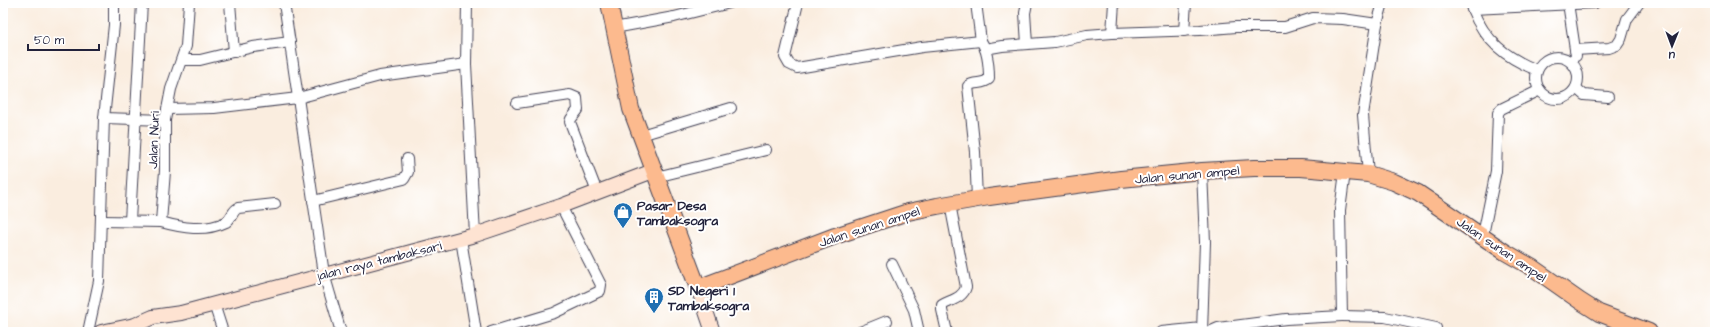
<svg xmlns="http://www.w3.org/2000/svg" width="1718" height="335" font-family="'Architects Daughter',sans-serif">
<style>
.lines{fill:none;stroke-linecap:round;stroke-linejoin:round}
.street-casing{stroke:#424054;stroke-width:12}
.secondary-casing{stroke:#424054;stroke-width:16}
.primary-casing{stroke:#424054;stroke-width:18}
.street{stroke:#fff;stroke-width:10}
.secondary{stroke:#fee3d2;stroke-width:14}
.primary{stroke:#fcba8e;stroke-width:16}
.labels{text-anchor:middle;stroke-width:4;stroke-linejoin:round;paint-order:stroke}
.street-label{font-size:13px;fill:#22223b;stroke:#fff}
.poi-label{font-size:13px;font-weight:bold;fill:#22223b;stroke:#fff;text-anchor:start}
</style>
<rect width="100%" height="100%" fill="#fff"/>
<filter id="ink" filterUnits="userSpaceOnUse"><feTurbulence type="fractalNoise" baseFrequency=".025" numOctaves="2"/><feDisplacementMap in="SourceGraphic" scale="8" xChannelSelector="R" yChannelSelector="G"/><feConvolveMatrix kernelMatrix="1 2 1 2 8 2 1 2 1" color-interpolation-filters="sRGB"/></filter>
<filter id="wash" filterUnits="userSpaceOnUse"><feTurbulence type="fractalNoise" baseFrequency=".012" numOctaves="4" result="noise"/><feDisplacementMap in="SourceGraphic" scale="16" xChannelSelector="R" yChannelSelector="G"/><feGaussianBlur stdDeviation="0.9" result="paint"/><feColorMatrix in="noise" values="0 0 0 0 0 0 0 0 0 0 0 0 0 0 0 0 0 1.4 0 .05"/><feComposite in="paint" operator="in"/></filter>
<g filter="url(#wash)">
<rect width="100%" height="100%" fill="#faeddf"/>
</g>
<g filter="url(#ink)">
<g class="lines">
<defs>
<g id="street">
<polyline points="230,3 234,52"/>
<polyline points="284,3 324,274 341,332"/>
<polyline points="467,3 466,64 475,235"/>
<polyline points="798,3 785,57 789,64 797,68 922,47 981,41"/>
<path d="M976 3 981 41C988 51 989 67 989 79 983 85 974 81 968 86L975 152 977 199"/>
<polyline points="1027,3 1025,13 1027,44"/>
<polyline points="1470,3 1472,9 1595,3"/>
<polyline points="1568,3 1576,56"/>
<path d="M1472 9C1485 41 1506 58 1537 70"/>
<polyline points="614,28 674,17 730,3"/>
<polyline points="1184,31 1186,3"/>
<polyline points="1112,33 1114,3"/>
<polyline points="985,49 1002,46 1055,42 1087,35 1112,33 1200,30 1236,27 1285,27 1313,18 1343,19 1377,24"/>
<polyline points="1575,50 1609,48 1617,45 1621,39 1627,19 1639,3"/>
<circle cx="1557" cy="78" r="21"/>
<polyline points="182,60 200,60 253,47 290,42"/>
<polyline points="1576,88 1584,95 1608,97"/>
<polyline points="517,103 570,95 577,98 578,110 571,119 570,122 597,192"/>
<polyline points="167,109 214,108 298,98 380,76 466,64"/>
<polyline points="104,118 165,120"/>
<polyline points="641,135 731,108"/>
<polyline points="1202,171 1205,242 1202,332"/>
<polyline points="1368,174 1363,115 1377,24 1383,3"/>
<polyline points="656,177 766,150"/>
<polyline points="313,201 404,179 408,172 407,159"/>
<polyline points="102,221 161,222 165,171 165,120 171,89 186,46 189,3"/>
<polyline points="130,221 142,3"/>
<path d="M161 222C182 228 205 232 226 222 232 218 232 211 238 208L275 204"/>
<polyline points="1483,235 1496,171 1498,113 1501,109 1540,90"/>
<polyline points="461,239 476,332"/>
<polyline points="892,264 914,310 919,332"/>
<polyline points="214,304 223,332"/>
<polyline points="1342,316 1385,317 1436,328"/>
<polyline points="88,332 99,281 104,118 114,25 114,3"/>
<polyline points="491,332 554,313 600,291 601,285 561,206"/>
<polyline points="860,332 887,321"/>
<path d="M947 332 942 310V305C951 300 963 298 966 287L950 204"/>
<polyline points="1161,332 1202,328"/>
<polyline points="1209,332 1218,328 1286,319 1342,316 1340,210 1345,172"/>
</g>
<g id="secondary">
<polyline points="698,288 713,332"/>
<polyline points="101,332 135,325 153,317 181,313 475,235 561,206 653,171"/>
</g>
<polyline id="primary" points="609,3 631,109 698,288 835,236 908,212 937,206 989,197 1121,179 1202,171 1254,168 1301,168 1368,174 1394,182 1418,193 1505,252 1533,268 1580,301 1599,313 1649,332"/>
</defs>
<use href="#street" class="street-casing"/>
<use href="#secondary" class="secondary-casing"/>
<use href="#primary" class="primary-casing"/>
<use href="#street" class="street"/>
<use href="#secondary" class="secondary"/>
<use href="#primary" class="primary"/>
</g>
</g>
<defs>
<symbol id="shop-pin" viewBox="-11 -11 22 30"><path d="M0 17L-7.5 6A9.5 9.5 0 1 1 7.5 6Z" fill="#1f6fb2" stroke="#fff"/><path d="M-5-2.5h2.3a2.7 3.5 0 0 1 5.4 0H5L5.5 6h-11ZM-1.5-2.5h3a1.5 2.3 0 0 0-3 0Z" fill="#fff"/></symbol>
<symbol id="building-pin" viewBox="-11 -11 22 30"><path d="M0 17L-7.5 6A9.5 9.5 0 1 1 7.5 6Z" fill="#1f6fb2" stroke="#fff"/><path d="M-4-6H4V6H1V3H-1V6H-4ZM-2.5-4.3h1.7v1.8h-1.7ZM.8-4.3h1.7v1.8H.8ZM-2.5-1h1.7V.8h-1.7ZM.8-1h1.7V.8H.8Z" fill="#fff"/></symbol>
</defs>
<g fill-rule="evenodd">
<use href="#shop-pin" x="612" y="201" width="22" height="30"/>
<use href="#building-pin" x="643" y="286" width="22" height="30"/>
</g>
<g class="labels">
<g class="street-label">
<text transform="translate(153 140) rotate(-88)" y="5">Jalan Nuri</text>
<text transform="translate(1187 174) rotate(-5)" y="5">Jalan sunan ampel</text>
<text transform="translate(869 226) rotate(-18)" y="5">Jalan sunan ampel</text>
<text transform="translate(1502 249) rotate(34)" y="5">Jalan sunan ampel</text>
<text transform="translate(379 260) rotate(-14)" y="5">jalan raya tambaksari</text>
</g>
<g class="poi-label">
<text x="637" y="210">Pasar Desa<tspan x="637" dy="15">Tambaksogra</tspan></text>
<text x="668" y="295">SD Negeri 1<tspan x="668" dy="15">Tambaksogra</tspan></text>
</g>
</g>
<rect width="1718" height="335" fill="none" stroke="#fff" stroke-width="16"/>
<g transform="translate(1672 46) rotate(181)" stroke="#ffffff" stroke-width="3" paint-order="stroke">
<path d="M0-3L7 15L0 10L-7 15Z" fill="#22223b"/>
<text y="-6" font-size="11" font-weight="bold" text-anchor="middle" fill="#22223b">U</text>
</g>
<path d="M28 44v6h71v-6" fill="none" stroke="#22223b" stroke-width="2"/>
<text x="34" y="44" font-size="12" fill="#22223b" stroke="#ffffff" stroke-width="3" paint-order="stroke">50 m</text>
</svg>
